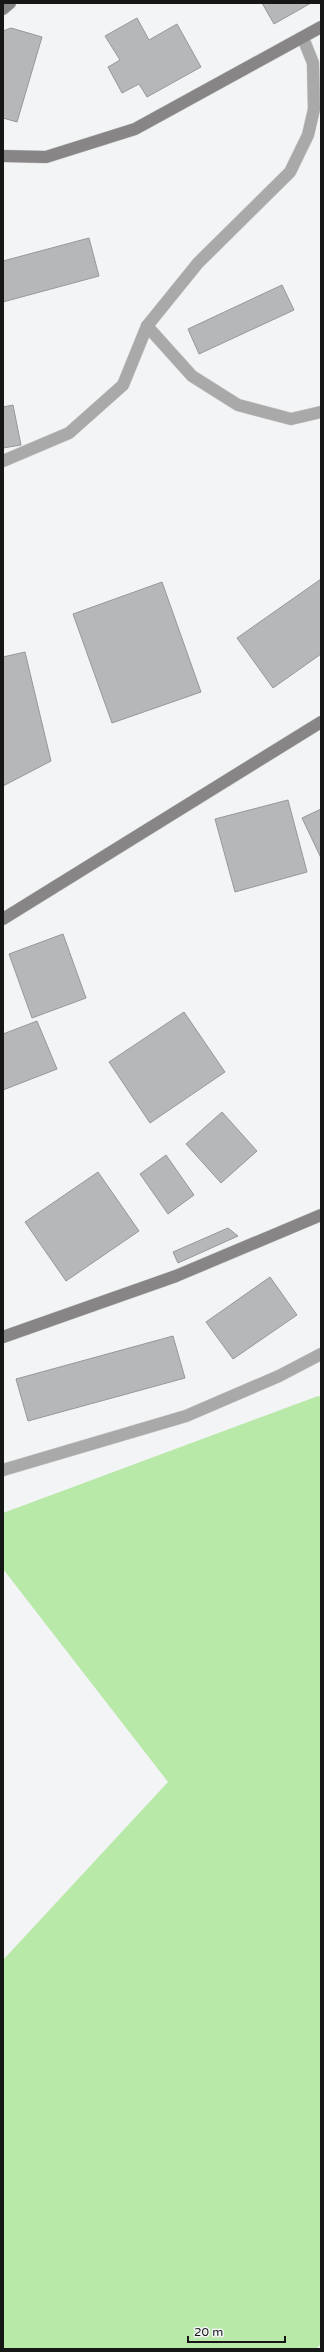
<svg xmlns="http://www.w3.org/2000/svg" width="324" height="2352" font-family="'Varela Round',sans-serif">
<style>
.green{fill:#b9e9a8}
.building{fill:#b6b7b9;stroke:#979899}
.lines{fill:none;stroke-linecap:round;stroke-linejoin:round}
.street-casing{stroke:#cfd0d1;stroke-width:13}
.secondary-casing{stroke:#cfd0d1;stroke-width:13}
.street{stroke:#aaa9a9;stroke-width:12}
.secondary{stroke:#878585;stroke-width:12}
</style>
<rect width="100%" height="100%" fill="#f2f4f5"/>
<polygon class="green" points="318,1396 321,1397 321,2344 316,2349 3,2349 3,1960 168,1782 3,1569 3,1513"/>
<g class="building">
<polygon points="262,3 311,3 274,24"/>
<polygon points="137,18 149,40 177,24 201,67 147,97 139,84 122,93 108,67 120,60 105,36"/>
<polygon points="11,28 42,37 17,122 3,118 3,31"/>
<polygon points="89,238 99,276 3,302 3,261"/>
<polygon points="282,285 294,310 199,354 188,329"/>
<polygon points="13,405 21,445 3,448 3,407"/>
<polygon points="321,579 321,654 273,688 237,638"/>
<polygon points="162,582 201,692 112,723 73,614"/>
<polygon points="25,652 51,761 3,786 3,657"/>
<polygon points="288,800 307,872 235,892 215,819"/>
<polygon points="321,809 321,858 302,818"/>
<polygon points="63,934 86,998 32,1018 9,954"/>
<polygon points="184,1012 225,1072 150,1123 109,1062"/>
<polygon points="37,1021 57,1069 3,1090 3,1034"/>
<polygon points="222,1112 257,1151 221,1183 186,1144"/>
<polygon points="166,1155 194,1195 168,1214 140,1174"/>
<polygon points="98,1172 139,1231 66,1281 25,1222"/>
<polygon points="228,1228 238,1236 178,1263 173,1252"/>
<polygon points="270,1277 297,1315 233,1359 206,1322"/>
<polygon points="173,1336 185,1378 28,1421 16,1379"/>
</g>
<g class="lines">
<defs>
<g id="street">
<polyline points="147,326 192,376 238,405 291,419 321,412"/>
<polyline points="3,461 69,433 123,385 147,326 198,263 290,172 308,135 314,109 313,63 303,38"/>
<polyline points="3,1470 186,1416 279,1376 321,1354"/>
</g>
<g id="secondary">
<polyline points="3,9 10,3"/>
<polyline points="3,156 46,157 135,129 321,27"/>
<polyline points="3,919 321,722"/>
<polyline points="3,1337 176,1276 321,1215"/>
</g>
</defs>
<use href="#street" class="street-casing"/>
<use href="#secondary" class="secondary-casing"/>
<use href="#street" class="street"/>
<use href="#secondary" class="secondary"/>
</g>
<rect width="324" height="2352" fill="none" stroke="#161617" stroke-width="8"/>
<path d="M188 2336v6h97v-6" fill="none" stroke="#161617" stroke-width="2"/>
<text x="194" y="2336" font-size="12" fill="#161617" stroke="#f2f4f5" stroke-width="3" paint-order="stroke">20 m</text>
</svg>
